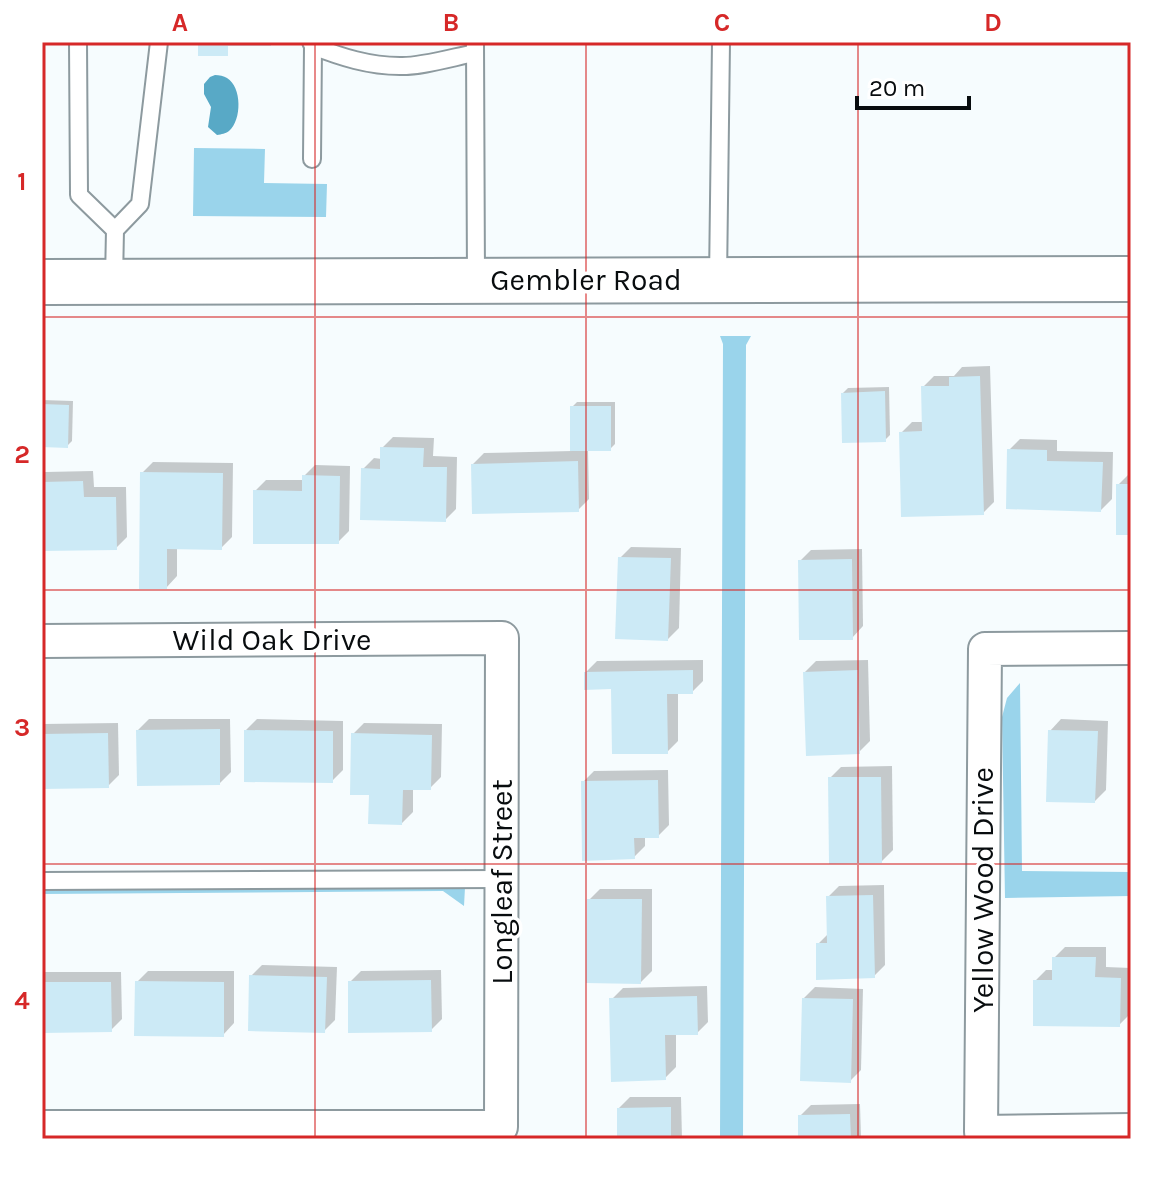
<svg xmlns="http://www.w3.org/2000/svg" width="1173" height="1181" font-family="Karla,sans-serif">
<style>
.green{fill:#9ad4eb}
.water{fill:#58a9c6}
.shadow{fill:#0003}
.building{fill:#cceaf6}
.lines{fill:none;stroke-linecap:round;stroke-linejoin:round}
.lane-casing{stroke:#8d9a9f;stroke-width:20}
.street-casing{stroke:#8d9a9f;stroke-width:36}
.secondary-casing{stroke:#8d9a9f;stroke-width:48}
.lane{stroke:#fff;stroke-width:16}
.street{stroke:#fff;stroke-width:32}
.secondary{stroke:#fff;stroke-width:44}
.grid{fill:none;stroke:#d62828;stroke-width:2;stroke-opacity:0.55}
.labels{text-anchor:middle;stroke-width:7;stroke-linejoin:round;paint-order:stroke}
.street-label{font-size:30px;fill:#080c0e;stroke:#fff}
.neatline{fill:none;stroke:#d62828;stroke-width:3}
.grid-label{font-size:26px;text-anchor:middle;font-weight:bold;fill:#d62828}
</style>
<rect width="100%" height="100%" fill="#f6fcfe"/>
<g class="green">
<polygon points="194,148 265,149 264,183 327,184 326,217 193,216"/>
<polygon points="720,336 751,336 746,345 743,1139 720,1139 723,344"/>
<polygon points="1020,683 1022,871 1131,872 1131,896 1005,898 1002,717 1007,698"/>
<polygon points="466,869 464,906 443,891 42,894 42,874 459,873"/>
</g>
<path class="water" d="M215 75C219 75 224 76 227 78 242 87 242 120 229 131 225 134 222 134 217 135L208 127 211 107 204 94V84L210 77Z"/>
<g class="shadow">
<polygon points="990,366 994,502 983,513 901,433 912,422 924,422 923,387 934,376 954,376 962,367"/>
<polygon points="889,387 890,435 885,440 843,393 848,388"/>
<polygon points="42,400 73,401 72,441 67,446 42,445"/>
<polygon points="577,402 615,402 615,444 610,449 588,449 589,499 578,510 473,464 484,453 572,451 572,407"/>
<polygon points="393,437 434,438 433,456 457,457 456,509 445,520 363,469 374,458 382,459 382,448"/>
<polygon points="1020,439 1057,440 1057,451 1113,452 1112,499 1101,510 1009,450"/>
<polygon points="153,462 233,463 232,537 221,548 177,547 177,576 166,588 142,473"/>
<polygon points="315,465 350,466 349,531 338,542 255,491 266,480 304,480 304,476"/>
<polygon points="93,471 94,487 126,487 127,537 116,548 42,549 42,475 45,472"/>
<polygon points="1129,474 1131,474 1131,533 1118,485"/>
<polygon points="631,547 681,548 679,628 668,639 620,558"/>
<polygon points="862,549 863,626 852,638 800,561 811,550"/>
<polygon points="703,660 703,681 692,692 678,692 678,741 667,752 613,687 586,672 597,661"/>
<polygon points="868,660 870,741 859,752 805,672 816,661"/>
<polygon points="149,719 230,719 231,772 220,783 138,730"/>
<polygon points="257,719 343,721 343,770 332,781 246,730"/>
<polygon points="1061,719 1108,721 1106,790 1095,801 1050,731"/>
<polygon points="118,723 119,775 108,786 42,787 42,724"/>
<polygon points="364,723 442,724 441,777 430,788 413,788 413,812 402,823 371,793 353,734"/>
<polygon points="892,766 893,850 882,861 830,778 841,767"/>
<polygon points="668,770 669,825 658,836 645,836 645,846 634,857 583,782 594,771"/>
<polygon points="884,885 885,965 874,976 818,944 829,933 828,897 839,886"/>
<polygon points="600,889 652,889 652,971 641,982 589,900"/>
<polygon points="1065,947 1106,947 1106,967 1131,968 1130,1014 1119,1025 1035,981 1046,970 1054,970 1054,958"/>
<polygon points="262,965 337,967 335,1020 324,1031 251,976"/>
<polygon points="441,970 442,1019 431,1030 350,982 361,971"/>
<polygon points="148,971 234,971 234,1023 223,1035 137,982"/>
<polygon points="121,972 122,1019 111,1030 42,1031 43,972"/>
<polygon points="707,986 708,1022 697,1033 676,1033 676,1067 665,1078 612,999 623,988"/>
<polygon points="815,987 863,989 861,1070 850,1081 804,998"/>
<polygon points="630,1097 681,1097 682,1139 619,1139 619,1108"/>
<polygon points="860,1104 861,1139 800,1139 800,1116 811,1105"/>
</g>
<g class="building">
<polygon points="198,42 271,42 271,46 228,46 228,56 198,56"/>
<polygon points="980,376 984,515 901,517 899,432 922,431 921,386 949,386 949,377"/>
<polygon points="885,391 886,442 842,443 841,393"/>
<polygon points="42,404 69,405 68,448 42,447"/>
<rect x="570" y="406" width="41" height="45"/>
<polygon points="380,447 424,448 423,467 447,467 446,522 360,520 361,468 380,469"/>
<polygon points="1007,449 1047,450 1047,461 1103,462 1101,512 1006,509"/>
<polygon points="578,461 579,512 472,514 471,464"/>
<polygon points="140,472 223,473 222,550 167,549 167,589 139,589"/>
<polygon points="302,475 340,476 339,544 253,544 253,490 302,491"/>
<polygon points="83,481 84,497 116,497 117,550 42,551 42,482"/>
<rect x="1116" y="484" width="15" height="51"/>
<polygon points="618,557 671,558 668,641 615,639"/>
<polygon points="852,559 853,640 799,640 798,560"/>
<polygon points="693,670 693,694 667,694 668,754 612,754 611,689 584,690 584,672"/>
<polygon points="858,670 860,754 806,756 803,672"/>
<polygon points="220,729 220,785 137,786 136,730"/>
<polygon points="244,730 333,731 333,783 244,782"/>
<polygon points="1048,730 1098,731 1095,803 1046,802"/>
<polygon points="108,733 109,788 42,789 42,734"/>
<polygon points="351,733 432,735 431,790 403,790 402,825 368,824 369,795 350,795"/>
<polygon points="828,777 881,777 882,863 829,864"/>
<polygon points="658,780 659,838 634,838 635,859 582,861 581,781"/>
<polygon points="873,895 875,978 816,980 816,943 827,943 826,896"/>
<polygon points="587,899 642,899 641,984 586,983"/>
<polygon points="1052,957 1096,957 1095,977 1121,978 1120,1027 1033,1026 1033,980 1052,980"/>
<polygon points="249,975 327,977 325,1033 248,1031"/>
<polygon points="431,980 432,1032 348,1033 348,981"/>
<polygon points="135,981 224,982 224,1037 134,1036"/>
<polygon points="42,982 111,982 112,1032 42,1033"/>
<polygon points="697,996 698,1035 665,1035 666,1080 611,1082 609,998"/>
<polygon points="802,998 853,999 851,1083 800,1081"/>
<polygon points="671,1107 671,1139 617,1139 617,1108"/>
<polygon points="850,1114 851,1139 798,1139 798,1115"/>
</g>
<g class="lines">
<defs>
<g id="lane">
<polyline points="78,42 79,195 115,230"/>
<path d="M311 42 313 46C341 57 369 66 400 66 420 67 454 57 475 53"/>
<polyline points="475,42 476,280"/>
<polyline points="312,159 313,46"/>
<polyline points="114,280 115,230 140,204 159,42"/>
<polyline points="718,280 721,42"/>
<polyline points="42,881 502,879"/>
</g>
<g id="street">
<polyline points="42,641 502,638 501,1127 42,1127"/>
<polyline points="1131,648 985,649 981,1132 1131,1130"/>
</g>
<polyline id="secondary" points="42,282 1131,279"/>
</defs>
<use href="#lane" class="lane-casing"/>
<use href="#street" class="street-casing"/>
<use href="#secondary" class="secondary-casing"/>
<use href="#lane" class="lane"/>
<use href="#street" class="street"/>
<use href="#secondary" class="secondary"/>
</g>
<path class="grid" d="M315 42V1139M586 42V1139M858 42V1139M42 317H1131M42 590H1131M42 864H1131"/>
<g class="labels">
<g class="street-label">
<text x="586" y="290">Gembler Road</text>
<text x="272" y="650">Wild Oak Drive</text>
<text transform="translate(502 882) rotate(-90)" y="10">Longleaf Street</text>
<text transform="translate(983 890) rotate(-90)" y="10">Yellow Wood Drive</text>
</g>
</g>
<rect width="1173" height="1181" fill="none" stroke="#ffffff" stroke-width="88"/>
<path d="M857 96v12h112v-12" fill="none" stroke="#080c0e" stroke-width="4"/>
<text x="869" y="96" font-size="24" fill="#080c0e" stroke="#ffffff" stroke-width="6" paint-order="stroke">20 m</text>
<rect x="44" y="44" width="1085" height="1093" class="neatline"/>
<g class="grid-label">
<text x="180" y="31">A</text>
<text x="451" y="31">B</text>
<text x="722" y="31">C</text>
<text x="993" y="31">D</text>
<text x="22" y="190">1</text>
<text x="22" y="463">2</text>
<text x="22" y="736">3</text>
<text x="22" y="1009">4</text>
</g>
</svg>
